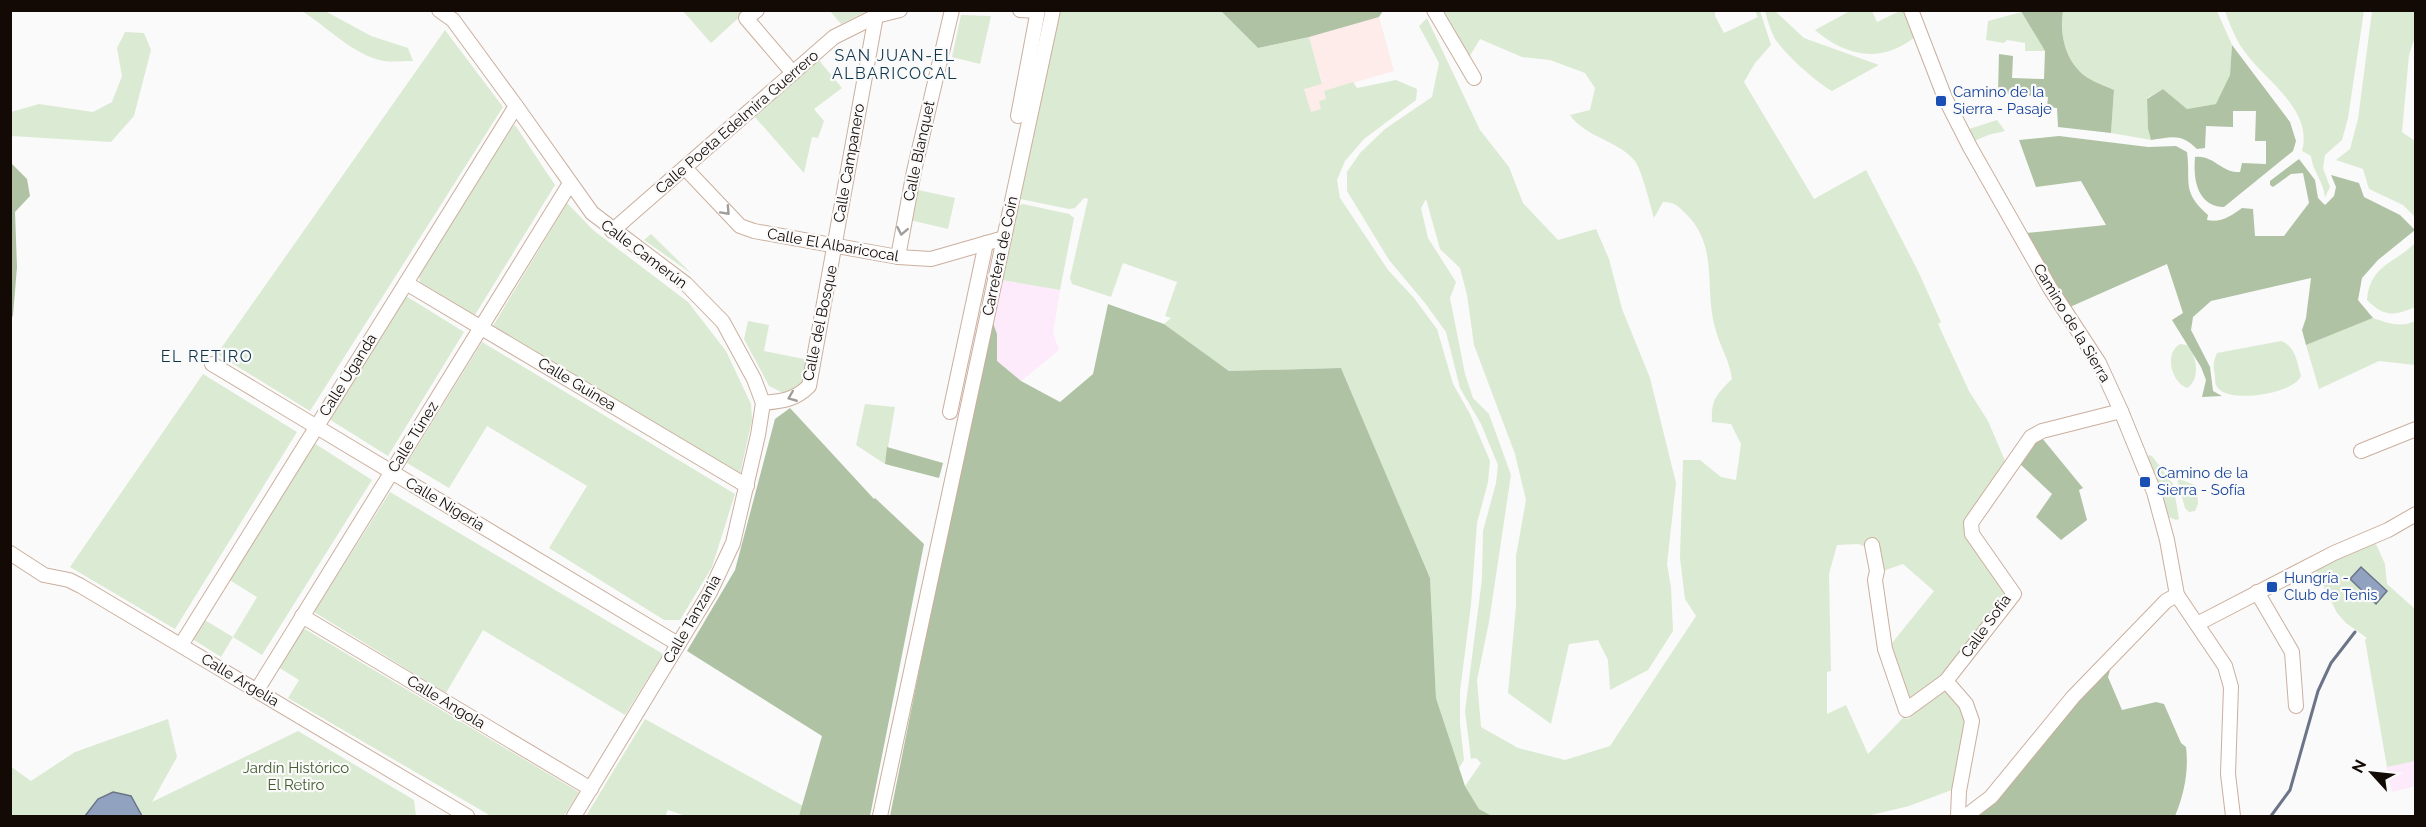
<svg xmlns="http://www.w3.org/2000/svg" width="2426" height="827" font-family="Raleway,sans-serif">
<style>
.commercial{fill:#fdeafb}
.industrial{fill:#fdecea}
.green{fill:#dbead2}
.forest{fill:#afc2a3}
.water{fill:#91a2c0;stroke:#6c7488;stroke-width:1.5}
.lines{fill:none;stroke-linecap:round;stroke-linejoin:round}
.stream{stroke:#6c7488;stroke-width:3}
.minor-casing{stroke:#cbaf9e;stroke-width:16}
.minor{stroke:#fff;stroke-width:14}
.oneway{stroke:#a19d9b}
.transit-dot{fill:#1a4fb4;stroke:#fafafa;stroke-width:2}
.labels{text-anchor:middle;stroke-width:4.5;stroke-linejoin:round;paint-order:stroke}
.transit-label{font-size:15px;fill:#164399;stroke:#fafafa;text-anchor:start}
.street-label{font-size:15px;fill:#140a05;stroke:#fafafa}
.park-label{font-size:15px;fill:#435d2f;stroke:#fafafa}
.neighbourhood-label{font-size:16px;letter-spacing:1.5px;fill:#0f354d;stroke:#fafafa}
</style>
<rect width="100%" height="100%" fill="#fafafa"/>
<g class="commercial">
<polygon points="1002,280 1060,290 1053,333 1059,350 1021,381 997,361 997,334 993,323"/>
<polygon points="2415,761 2415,786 2392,792 2386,767"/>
</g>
<polygon class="industrial" points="1379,17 1394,71 1324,91 1326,99 1322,109 1310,112 1304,89 1322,83 1309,37"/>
<g class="green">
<path d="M302 11H325L371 36 408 48 413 61C401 61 387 63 376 59 348 50 326 26 302 11Z"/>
<polygon points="683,11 746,11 711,43"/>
<polygon points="830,11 867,11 841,24"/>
<polygon points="1060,11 1221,11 1258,48 1309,37 1322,84 1304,89 1311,112 1321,109 1319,101 1326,99 1324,91 1353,82 1357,88 1396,80 1417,89 1416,100 1364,139 1345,161 1337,180 1340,198 1388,270 1414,298 1437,329 1453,384 1470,414 1490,461 1488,482 1477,523 1471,605 1460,691 1460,724 1464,760 1459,768 1436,698 1430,578 1341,368 1229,371 1164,324 1171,318 1165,316 1177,282 1123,263 1111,297 1072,284 1070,278 1088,199 1084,198 1075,208 1069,209 1020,199"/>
<path d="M1439 11H1715V16L1724 33 1758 17 1755 11H1760L1771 45 1755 63 1744 82 1814 199 1866 170 1918 271 1941 322 1938 324 1969 391 1988 421 2006 463 1968 519 2004 593 2002 603 1947 672 1909 703 1888 648 1934 591 1903 564 1880 572 1879 540 1870 543 1869 548 1858 544 1837 545 1829 574 1831 671 1827 672V714L1846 705 1868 754 1903 718 1909 719 1911 715 1947 687 1968 718 1957 788 1909 806 1867 816H1492L1479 809 1465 786 1481 763 1476 758 1471 759 1465 711 1482 579 1483 531 1496 483 1498 465 1481 424 1460 388 1446 332 1425 303 1389 260 1347 191V172L1360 153 1385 129 1432 97 1439 63 1419 26 1427 18 1480 130 1509 167 1523 203 1558 240 1596 229 1609 259 1622 309 1650 378 1676 483 1667 564 1671 587 1673 631 1648 670 1610 690 1608 660 1598 640 1569 644 1551 724 1508 693 1516 606V556L1526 500 1515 454 1474 345 1467 295 1460 268 1440 249 1426 199 1421 208 1428 238 1456 282 1450 298 1465 374 1473 398 1489 414 1511 475 1489 622 1477 680 1481 727 1518 748 1565 760 1610 746 1696 616 1685 599 1680 558 1683 460H1700L1721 477 1736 480 1741 444 1731 424 1712 422C1711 399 1717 394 1732 379 1729 359 1721 349 1716 331 1703 290 1720 247 1686 214 1678 206 1675 202 1663 202L1654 218C1650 205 1642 169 1634 160 1617 140 1585 137 1570 115L1590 110 1595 88 1585 73 1550 60 1522 57 1480 39 1468 59Z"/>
<path d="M1765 11H1775L1804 38 1879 65 1832 91C1817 83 1782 52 1774 37 1770 29 1767 19 1765 11Z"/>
<path d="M1850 11H1872L1877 22 1900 11H1905L1916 36C1883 64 1846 57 1815 30Z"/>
<path d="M2063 11H2217L2232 45 2230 75 2217 104 2187 109 2163 89 2147 98 2148 129 2151 140 2111 133 2114 90C2106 86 2096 83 2088 78 2066 64 2059 35 2063 11Z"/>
<path d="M2225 11H2364L2348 118 2342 140 2325 155 2323 168 2330 187 2325 197C2323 181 2313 172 2311 156L2302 151C2314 107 2260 78 2240 45 2234 35 2229 22 2225 11Z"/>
<polygon points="2372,11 2415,11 2415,37 2409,55 2402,132 2415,141 2415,217 2403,205 2369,189 2363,169 2336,160 2350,149 2358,119"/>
<polygon points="2022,12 2045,51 2025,51 2025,43 2007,40 2004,43 1986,40 1988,21"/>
<polygon points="961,15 991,16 980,64 952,57"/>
<polygon points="445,30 503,107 310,411 217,354"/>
<polygon points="125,32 144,33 151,50 134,116 111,142 11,136 11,112 39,104 93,112 112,102 122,76 117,48"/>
<polygon points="818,59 842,88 814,109 824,121 818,138 812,137 804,173 754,116"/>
<polygon points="1997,120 2005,131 1988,135 1972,142 1966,130"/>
<polygon points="515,125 555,185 475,315 420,282 419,276 509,130"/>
<polygon points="914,189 955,198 948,229 910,220"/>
<polygon points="567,203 593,230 688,302 726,351 751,404 752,420 740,474 493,326"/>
<polygon points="1023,204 1069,214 1074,218 1060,290 1002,280 1018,206"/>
<polygon points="651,234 692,274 644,240"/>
<path d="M2415 243V307C2394 316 2384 317 2367 300 2370 265 2394 264 2415 243Z"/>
<polygon points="406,296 464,332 388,456 329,419"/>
<path d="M2373 318C2387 323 2401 328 2415 321V365L2379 361 2319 389 2306 345Z"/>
<polygon points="748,321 769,325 764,351 809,360 801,386 783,393 769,386 744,339"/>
<path d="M2281 341C2296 346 2297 363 2301 376 2293 394 2232 403 2219 389 2215 386 2215 381 2215 376 2213 367 2213 362 2217 353Z"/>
<polygon points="482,342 735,494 712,567 680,620 664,620 549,548 587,486 487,426 449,488 407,463"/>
<path d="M2180 344 2187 345C2197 356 2201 379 2187 388 2171 382 2164 353 2180 344Z"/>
<polygon points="203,374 297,432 175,629 70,567"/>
<polygon points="865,404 895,407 885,464 856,445"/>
<polygon points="314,443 372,480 262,655 233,637 221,657 194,640 193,635 203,619 233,637 257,597 228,579"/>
<polygon points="2149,455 2152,456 2173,484 2179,519 2176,520 2166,516 2146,459"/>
<polygon points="2177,478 2197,486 2198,504 2195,511 2189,512 2185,508"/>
<polygon points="390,492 663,654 625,715 483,630 446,693 314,612"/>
<polygon points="2376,544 2385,564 2387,584 2415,609 2415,761 2387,767 2365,640 2367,638 2346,623 2337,613 2314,567 2336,557"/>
<polygon points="305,629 579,792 564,816 491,816 288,698 299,680 278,667 299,631"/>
<polygon points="168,719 177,757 152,802 298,731 414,800 416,816 11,816 10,766 31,781 75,752"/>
<polygon points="645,719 803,806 799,816 686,816 668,810 665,816 586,816"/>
</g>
<g class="forest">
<polygon points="1221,11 1383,11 1379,17 1309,37 1258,48"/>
<path d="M2021 11H2063C2059 35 2066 64 2088 78 2096 83 2106 86 2114 90L2111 133 2058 127 2057 108 2047 107 2048 97 1998 93 1999 54 2013 56 2012 78 2044 79 2045 51Z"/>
<path d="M2232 45 2290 122 2296 141 2293 151 2224 207C2197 206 2193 179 2195 157 2213 154 2221 173 2240 172L2242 163 2266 164V141H2255L2256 111H2233V127L2206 126 2205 148 2197 149C2181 133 2172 137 2151 140L2148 129 2147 99 2163 89 2187 109 2216 104 2230 75Z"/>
<path d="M2059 136 2148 147 2176 146 2187 152C2191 183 2181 191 2208 215L2207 220C2221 223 2231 216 2242 208L2253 209 2255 236H2284L2309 203 2303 173 2291 174 2273 187 2270 185V181L2299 159 2315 180 2318 198 2325 205 2334 196 2336 187 2331 175 2359 183 2364 197 2400 215 2415 230 2378 260 2362 278 2358 300 2373 318 2306 345 2302 330 2306 318 2311 278 2211 301 2193 317 2191 330 2210 367 2213 391 2222 396 2202 397 2206 380 2201 367 2172 320 2183 313 2167 264 2070 307 2026 233 2106 225 2081 181 2036 187 2019 140Z"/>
<polygon points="11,163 27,179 30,196 15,212 17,267 13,315 11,321"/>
<polygon points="1108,304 1164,324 1229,371 1341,368 1430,578 1436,698 1465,786 1479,809 1492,816 890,816 953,501 993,323 997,334 997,361 1021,381 1060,402 1093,374"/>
<polygon points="790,408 874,499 875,498 924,544 870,816 799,816 822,736 687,651 735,570 775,419"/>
<polygon points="2042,438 2083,488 2079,490 2087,520 2061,540 2036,517 2052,494 2019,463 2031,446"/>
<polygon points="887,447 943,463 939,478 885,464"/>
<path d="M2113 661 2108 677 2122 710 2156 702 2164 704 2181 743 2186 747C2189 771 2184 795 2175 816H1976Z"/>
</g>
<g class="water">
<polygon points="2361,567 2387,591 2376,604 2350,579"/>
<polygon points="113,792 131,796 142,816 85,816 98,799"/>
</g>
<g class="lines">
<polyline class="stream" points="2271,816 2290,790 2318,691 2331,663 2355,632"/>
<defs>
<g id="minor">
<polyline points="439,10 453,20 516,106 592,213 686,284 723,322 754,379 763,403 758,435 733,543 710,592 574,816"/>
<polyline points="757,10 746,18 793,73"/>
<polyline points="1020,10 1037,11"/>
<polyline points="1434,10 1474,78"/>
<polyline points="1911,10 1945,98 1970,147 2050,288 2099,363 2121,411 2154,492 2167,540 2177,595 2225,666 2231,687 2228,774 2233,816"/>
<polyline points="1018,116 1038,10"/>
<polyline points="685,168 740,226 754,231 898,257 931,259 1004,238"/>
<polyline points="612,231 834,37 876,16 900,10"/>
<polyline points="898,257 914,171 952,10"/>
<polyline points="406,283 747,486"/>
<polyline points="212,364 678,644"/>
<path d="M763 403C782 401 795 400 809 386L877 10"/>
<polyline points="950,412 986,243"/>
<polyline points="2361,451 2416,429"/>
<polyline points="1872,545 1877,571 1875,580 1885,649 1906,710 1946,681 2014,594 1972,534 1971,523 2031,437 2042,431 2121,411"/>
<polyline points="10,553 44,575 69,580 81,586 467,816"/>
<polyline points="2257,592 2292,652 2296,706"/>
<polyline points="302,616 591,789"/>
<polyline points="2197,624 2334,553 2388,530 2416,514"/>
<polyline points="181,645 516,106"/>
<polyline points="1946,681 1966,704 1972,721 1959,791 1958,816"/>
<polyline points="257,690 569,185"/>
<polyline points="880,816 1053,10"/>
<polyline points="1966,816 1991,797 2073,697 2166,601 2177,595"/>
</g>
</defs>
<use href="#minor" class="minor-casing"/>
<use href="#minor" class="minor"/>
</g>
<defs><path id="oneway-chevron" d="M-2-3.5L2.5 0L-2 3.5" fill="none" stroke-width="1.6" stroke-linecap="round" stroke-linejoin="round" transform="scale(1.5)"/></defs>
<g class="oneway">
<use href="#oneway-chevron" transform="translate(726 211) rotate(47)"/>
<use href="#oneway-chevron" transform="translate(902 231) rotate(101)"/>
<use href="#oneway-chevron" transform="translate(792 397) rotate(158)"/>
</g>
<g class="transit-dot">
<rect x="1935" y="95" width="12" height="12" rx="3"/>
<rect x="2139" y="476" width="12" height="12" rx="3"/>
<rect x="2266" y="581" width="12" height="12" rx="3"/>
</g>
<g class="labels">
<g class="transit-label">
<text x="1953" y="97">Camino de la<tspan x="1953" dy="17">Sierra - Pasaje</tspan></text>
<text x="2157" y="478">Camino de la<tspan x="2157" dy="17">Sierra - Sofía</tspan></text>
<text x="2284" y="583">Hungría -<tspan x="2284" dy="17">Club de Tenis</tspan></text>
</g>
<g class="street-label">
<text transform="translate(737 122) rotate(-41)" y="5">Calle Poeta Edelmira Guerrero</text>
<text transform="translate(919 151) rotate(-78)" y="5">Calle Blanquet</text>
<text transform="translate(849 163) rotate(-80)" y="5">Calle Campanero</text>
<text transform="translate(833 245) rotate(10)" y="5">Calle El Albaricocal</text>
<text transform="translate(644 254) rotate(37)" y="5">Calle Camerún</text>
<text transform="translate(1000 256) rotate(-78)" y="5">Carretera de Coín</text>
<text transform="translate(820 323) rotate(-78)" y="5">Calle del Bosque</text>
<text transform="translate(2072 323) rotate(59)" y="5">Camino de la Sierra</text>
<text transform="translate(348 375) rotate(-58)" y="5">Calle Uganda</text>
<text transform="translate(577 384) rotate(31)" y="5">Calle Guinea</text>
<text transform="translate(413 437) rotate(-58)" y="5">Calle Túnez</text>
<text transform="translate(445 504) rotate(31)" y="5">Calle Nigeria</text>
<text transform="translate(692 619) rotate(-60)" y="5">Calle Tanzania</text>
<text transform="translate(1986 626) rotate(-54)" y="5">Calle Sofía</text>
<text transform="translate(240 680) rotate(31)" y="5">Calle Argelia</text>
<text transform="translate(446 702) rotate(31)" y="5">Calle Angola</text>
</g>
<g class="park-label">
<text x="296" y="773">Jardín Histórico<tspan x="296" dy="17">El Retiro</tspan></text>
</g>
<g class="neighbourhood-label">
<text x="895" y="61">SAN JUAN-EL<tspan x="895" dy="18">ALBARICOCAL</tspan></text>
<text x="207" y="362">EL RETIRO</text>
</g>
</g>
<rect width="2426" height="827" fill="none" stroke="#140a05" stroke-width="24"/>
<g transform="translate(2372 773) rotate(297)" stroke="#fafafa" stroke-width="4.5" paint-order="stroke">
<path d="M0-4.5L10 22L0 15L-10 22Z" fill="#140a05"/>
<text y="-9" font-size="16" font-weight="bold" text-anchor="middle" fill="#140a05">N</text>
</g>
</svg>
